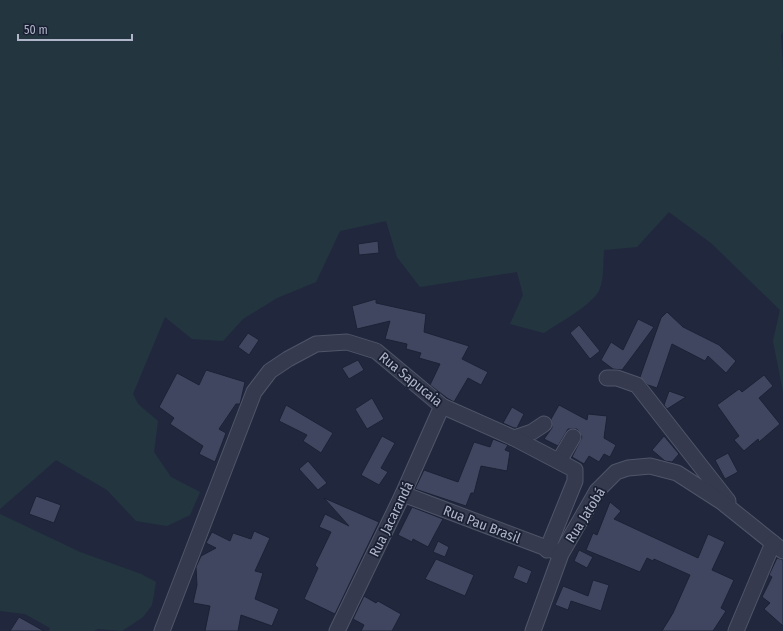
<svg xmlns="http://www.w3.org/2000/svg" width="783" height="631" viewBox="0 0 783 631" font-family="'Fira Sans Condensed',sans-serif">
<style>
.green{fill:#23363f}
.building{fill:#404660;stroke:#1c2235}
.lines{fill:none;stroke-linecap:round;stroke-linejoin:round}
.minor-casing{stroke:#505569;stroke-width:17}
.minor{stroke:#353a4e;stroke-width:15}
.labels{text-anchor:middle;stroke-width:3.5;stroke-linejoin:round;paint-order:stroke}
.street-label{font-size:14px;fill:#b1b5c9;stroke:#1a2033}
</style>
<rect width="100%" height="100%" fill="#21283e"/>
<g class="green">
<path d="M0 0H783V31L781 35 783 73V392L773 341 780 310 711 243 669 212 637 247 604 250C603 262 604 277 600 288 596 303 557 324 544 333L510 324 523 295 517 272 420 287 397 257 386 221 340 231 316 282 277 298 243 319 223 341 192 339 165 317 133 394 138 404 158 421 154 452 171 477 200 492 190 515 167 526 136 521 107 490 56 460 0 509Z"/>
<path d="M0 514 80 552 141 574 156 582 152 605 143 617 122 631 98 629 94 631H49L50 628 25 614 0 611Z"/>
</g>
<g class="building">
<path d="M378 241 379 253 359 255 358 244Z"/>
<path d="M376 299V303L426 314 424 332 469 346 462 359 488 372 481 385 468 378 454 402 447 398 430 385 440 364 419 358 421 353 406 349 407 344 385 339 390 321 357 329 352 306Z"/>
<path d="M667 312 683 327 719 345 736 361 726 373 708 356 705 361 672 344 657 388 648 385 640 377 661 318Z"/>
<path d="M638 319 654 327 622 370 613 369 601 360 611 342 623 350Z"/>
<path d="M579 325 600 351 590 359 570 333Z"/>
<path d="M248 333 259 340 249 355 238 347Z"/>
<path d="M358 360 364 370 349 379 342 368Z"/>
<path d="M206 370 245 382 240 404H236L219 429 226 433 215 462 199 454 203 446 170 424 174 418 159 407 177 373 199 385Z"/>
<path d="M764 375 773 386 759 398 780 424 759 442 758 439 744 451 734 440 739 436 717 405 739 389 742 392Z"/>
<path d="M669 391 686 397 667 409 664 405Z"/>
<path d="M372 398 384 419 367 429 355 409Z"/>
<path d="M286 405 333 433 321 453 303 441 307 435 279 421Z"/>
<path d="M559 405 587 420 588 414 607 416 604 438 616 445 610 457 604 454 599 462 589 456 584 464 572 457 582 437 577 429H568L558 446 544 439 552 428 551 419Z"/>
<path d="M512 407 524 414 517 428H514L503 423Z"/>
<path d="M382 436 395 443 381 468 388 472 379 485 361 475Z"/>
<path d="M664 436 679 454 672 462 665 461 652 450Z"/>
<path d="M493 439 508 445 505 450 510 452 507 471 481 466 474 493H471L466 506 415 489 424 470 458 482 474 442 490 447Z"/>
<path d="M728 453 738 472 725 479 715 460Z"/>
<path d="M308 461 327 483 318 490 299 469Z"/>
<path d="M36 496 61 505 54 523 29 514Z"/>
<path d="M324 498 379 522 335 614 304 599 318 568 315 565 331 532 319 527 325 514 349 526Z"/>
<path d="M610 502 621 511 614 519 698 558 708 534 725 542 712 570 734 580 721 608 726 611 713 631H662L673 613 690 575 654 559 653 561 647 558 640 572 586 550 593 533 597 535Z"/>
<path d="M412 507 443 519 428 547 413 539 412 542 398 535Z"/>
<path d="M254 531 270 538 255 571 263 573 255 599 279 609 272 626 241 615 238 631H205L210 606 193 603 197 585 196 567 201 556 216 548 206 543 212 532 230 541 233 533 251 539Z"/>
<path d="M438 541 449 547 445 557 433 552Z"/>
<path d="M579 550 593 557 587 568 574 561Z"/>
<path d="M777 558 783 560V626L764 609 770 603 762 597 772 577 769 575Z"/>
<path d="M436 559 474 575 465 596 425 579Z"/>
<path d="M518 565 532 571 527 584 513 578Z"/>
<path d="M593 580 609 585 601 611 571 601 568 610 555 605 563 586 588 596Z"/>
<path d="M364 596 376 603 378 601 401 614 392 631H361L364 625 353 619Z"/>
<path d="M19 617 44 631H10Z"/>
</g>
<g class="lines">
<g class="minor-casing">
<g id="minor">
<path d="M607 378H617L637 385 728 501"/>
<path d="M514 438 532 432 544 424"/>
<path d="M559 461 573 437"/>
<path d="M403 494 557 552"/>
<path d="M162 631 254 392 270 371 288 359 316 344 347 342 376 351 442 406 514 438 575 470V481L547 550"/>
<path d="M337 631 403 494 442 406"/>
<path d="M533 631 561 554 597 491 616 472 628 468 650 466 677 473 722 502 783 551"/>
<path d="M736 631 773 543"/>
</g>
</g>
<use href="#minor" class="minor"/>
</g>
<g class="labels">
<g class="street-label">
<text transform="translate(411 379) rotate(39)" y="5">Rua Sapucaia</text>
<text transform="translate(585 515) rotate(-58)" y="5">Rua Jatobá</text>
<text transform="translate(391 519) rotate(-64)" y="5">Rua Jacarandá</text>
<text transform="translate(482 524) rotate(21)" y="5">Rua Pau Brasil</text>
</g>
</g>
<path d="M18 34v6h114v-6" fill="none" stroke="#b1b5c9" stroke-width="2"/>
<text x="24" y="34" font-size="12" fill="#b1b5c9" stroke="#1a2033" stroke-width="3" paint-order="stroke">50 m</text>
</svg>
